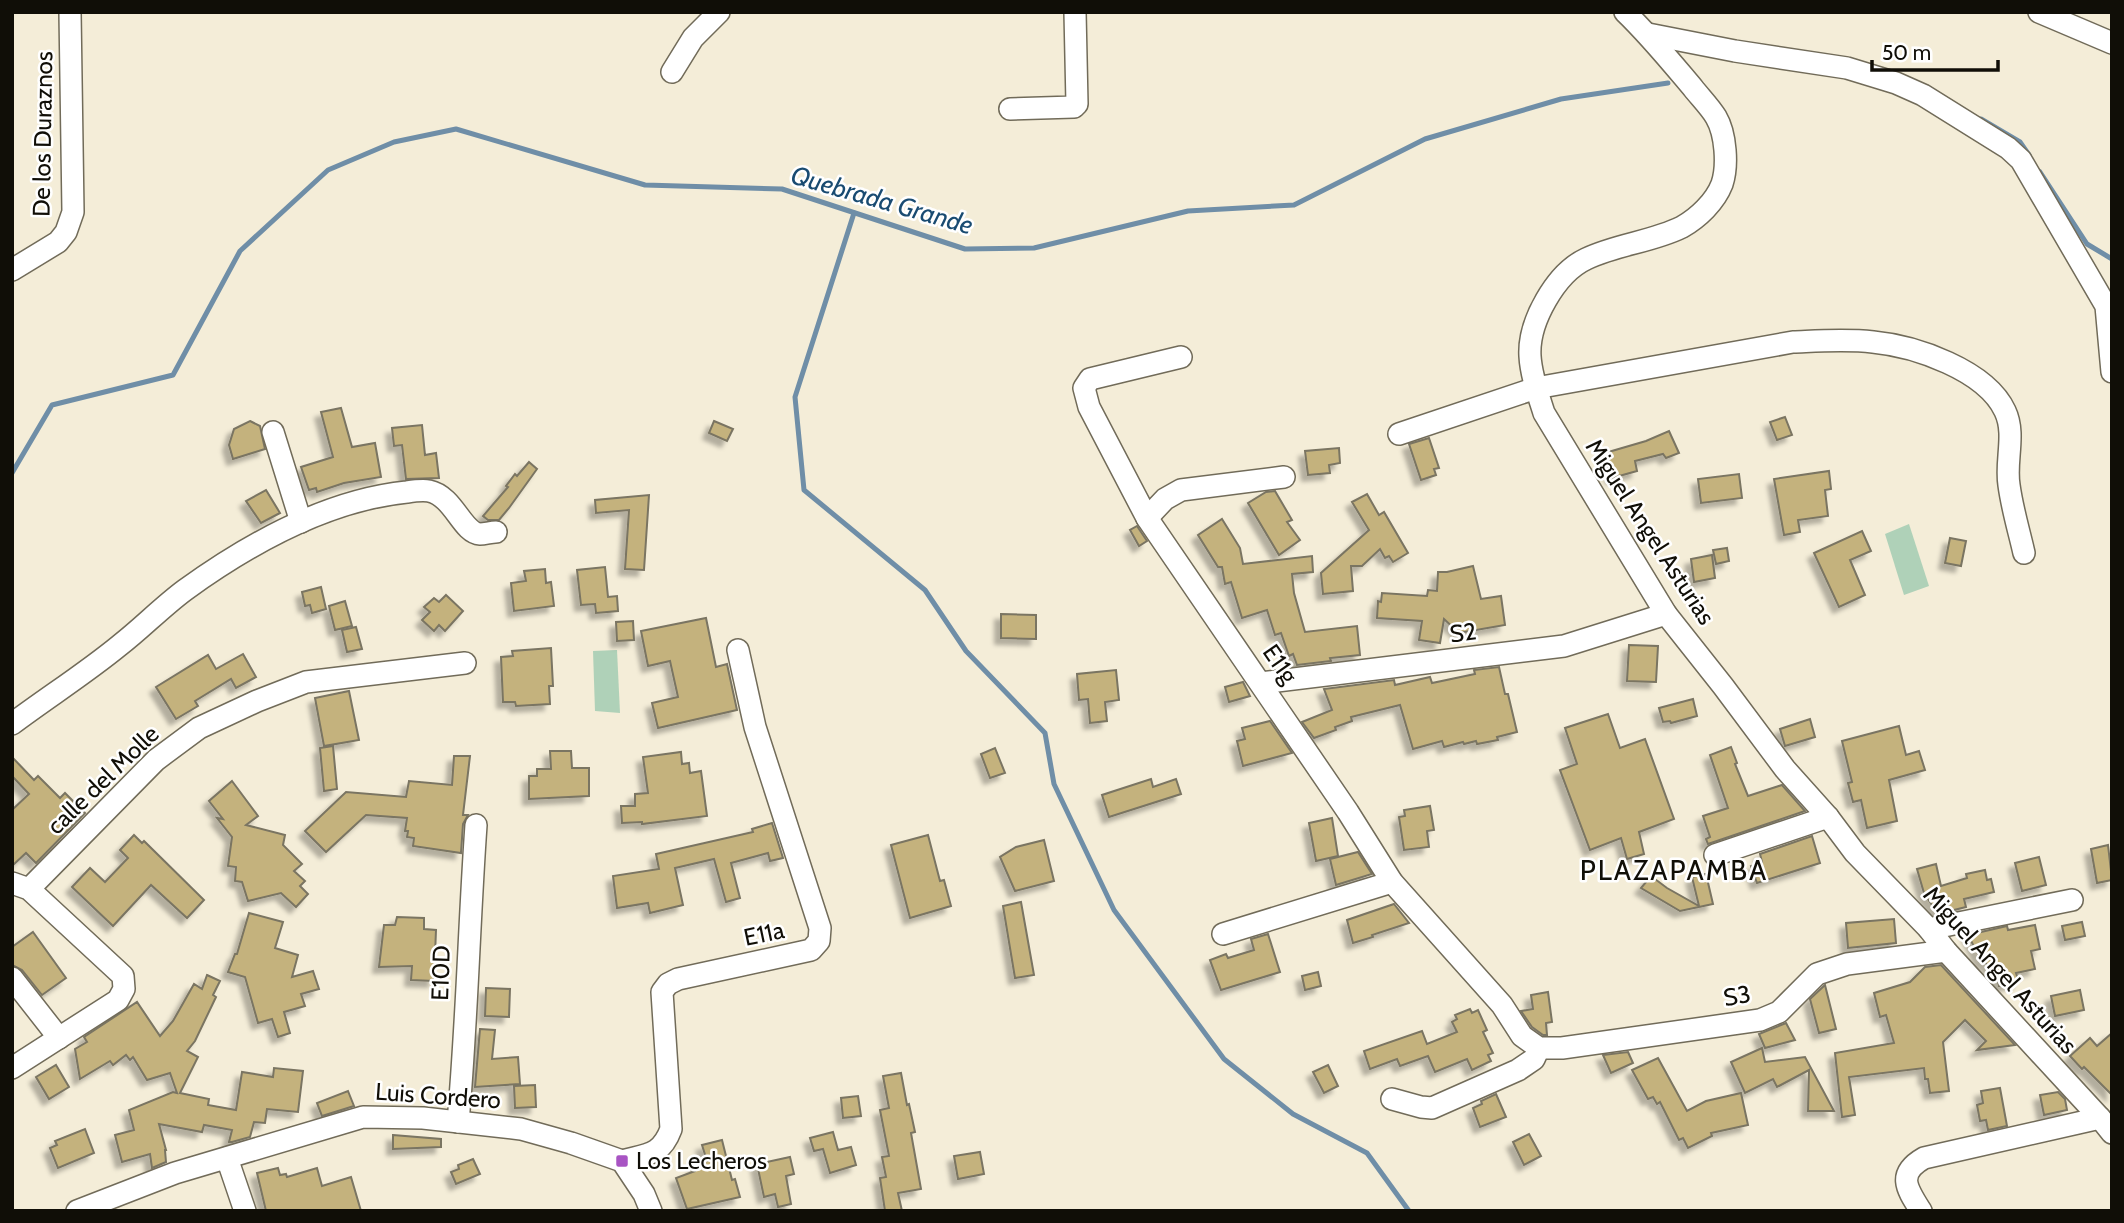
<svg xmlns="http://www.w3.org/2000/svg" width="2124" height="1223" viewBox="0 0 2124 1223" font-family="Cabin,sans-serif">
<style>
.green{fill:#afd1b8}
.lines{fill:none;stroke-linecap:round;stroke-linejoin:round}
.stream{stroke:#6f8ea7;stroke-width:5}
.building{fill:#c4b27d;stroke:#7a7462;stroke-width:2;filter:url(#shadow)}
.minor-casing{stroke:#716b59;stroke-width:24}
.minor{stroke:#fff;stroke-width:21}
.poi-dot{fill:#a854c3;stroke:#fff;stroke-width:2.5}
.labels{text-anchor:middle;stroke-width:5;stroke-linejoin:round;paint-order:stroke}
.street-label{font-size:24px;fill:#100e07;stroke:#fff}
.poi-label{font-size:24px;fill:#100e07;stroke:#fff;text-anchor:start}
.water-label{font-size:26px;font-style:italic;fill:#194b71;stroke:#fff}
.quarter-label{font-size:28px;letter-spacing:2px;fill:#100e07;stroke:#fff}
</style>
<defs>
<filter id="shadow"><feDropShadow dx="-6" dy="6" stdDeviation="2" flood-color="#0004"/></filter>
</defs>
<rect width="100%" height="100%" fill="#f4edd8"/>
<g class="green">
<path d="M1909 524 1929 586 1904 595 1885 534Z"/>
<path d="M617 650 620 713 595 711 593 651Z"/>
</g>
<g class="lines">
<g class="stream">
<path d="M1981 119 2020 142 2029 155"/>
<path d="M2040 172 2087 244 2112 259"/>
<path d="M854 213 795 397 804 490 925 590 966 651 1045 733 1054 784 1114 910 1224 1059 1293 1114 1367 1153 1409 1211"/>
<path d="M12 473 52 405 173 375 240 251 328 170 394 142 456 129 645 185 782 189 965 249 1034 248 1188 211 1294 205 1425 139 1561 99 1668 83"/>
</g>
</g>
<g class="building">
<path d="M341 408 352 447 375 443 381 477 344 483 317 492 316 488 309 490 301 467 333 457 321 412Z"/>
<path d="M1785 417 1792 435 1777 440 1770 422Z"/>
<path d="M250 421 260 426 265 449 233 459 229 445 234 429Z"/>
<path d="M714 421 733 429 727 441 709 433Z"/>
<path d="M422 425 425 455 436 453 439 478 406 479 402 445 394 446 392 428Z"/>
<path d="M1669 431 1679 453 1666 458 1663 454 1635 461 1637 471 1612 478 1605 453 1646 441Z"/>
<path d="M1429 438 1439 468 1434 469 1436 475 1421 480 1409 444Z"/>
<path d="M1339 448 1340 463 1329 465 1330 473 1308 475 1305 451Z"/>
<path d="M529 462 537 469 509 508 499 520H488L483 516 508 487 506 486 515 474 517 476Z"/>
<path d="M1829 471 1831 489 1825 490 1828 516 1798 520 1800 532 1784 535 1774 479Z"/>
<path d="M1739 474 1742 498 1701 503 1698 479Z"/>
<path d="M266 490 280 513 261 523 246 501Z"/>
<path d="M1275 491 1292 520 1287 522 1300 540 1279 555 1248 503 1266 492Z"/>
<path d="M1367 494 1379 515 1384 512 1408 553 1393 562 1389 556 1385 558 1380 549 1362 566H1351L1353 591 1323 594 1321 573 1369 530 1352 502Z"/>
<path d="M649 495 644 570 625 569 629 510 596 513 595 500Z"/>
<path d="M1222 519 1240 548 1243 564 1312 556 1313 572 1292 574 1294 593 1305 632 1357 626 1360 655 1330 658 1331 661 1297 665 1293 654 1289 656 1281 633 1275 635 1267 610 1242 618 1231 582 1225 584 1222 567H1218L1198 535Z"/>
<path d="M1137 526 1147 541 1139 546 1130 530Z"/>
<path d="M1862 531 1871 551 1850 560 1865 595 1839 607 1814 553Z"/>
<path d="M1950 538 1966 541 1961 566 1945 563Z"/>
<path d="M1727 548 1729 561 1716 564 1713 550Z"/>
<path d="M1712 555 1715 578 1694 582 1691 559Z"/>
<path d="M1473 566 1481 599 1501 596 1505 625 1459 633 1444 619 1440 643 1419 640 1422 621 1377 618 1378 601 1381 602 1382 593 1427 596 1428 590 1437 591 1438 572H1447Z"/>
<path d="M605 567 608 597 617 596 618 611 596 613 595 604 581 605 577 570Z"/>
<path d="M545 569 546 583 551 582 554 606 514 611 511 583 526 581 524 571Z"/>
<path d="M321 587 326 609 312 613 310 605 305 606 302 592Z"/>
<path d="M446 595 463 611 445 631 439 625 434 631 422 620 430 612 424 607 434 598 439 602Z"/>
<path d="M345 601 352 626 335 630 329 606Z"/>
<path d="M1001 614 1036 615V639L1001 638Z"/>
<path d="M706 618 716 667 727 664 737 710 658 728 652 703 678 697 670 661 648 666 641 631Z"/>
<path d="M633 621 634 640 617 641 616 622Z"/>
<path d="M356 627 362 649 347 652 342 630Z"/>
<path d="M1629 645 1658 646 1656 682 1627 681Z"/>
<path d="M551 648 553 686H549L550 704 516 706 515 702H503L501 657 513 656 512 651Z"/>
<path d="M243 654 256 677 236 688 231 679 195 701 198 706 176 719 156 687 208 655 216 669Z"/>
<path d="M1499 667 1505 694H1508L1517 732 1497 737 1498 740 1477 744 1476 741 1464 744 1463 742 1444 747 1442 741 1413 749 1400 705 1351 717 1352 721 1335 727 1336 730 1314 738 1302 722 1332 710 1324 689 1394 680 1395 685 1430 677 1432 683 1475 674 1474 670Z"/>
<path d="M1116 670 1119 700 1105 702 1107 721 1090 723 1088 699 1079 700 1077 674Z"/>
<path d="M1243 682 1250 696 1229 702 1225 687Z"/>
<path d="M349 691 359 740 324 746 315 698Z"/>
<path d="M1693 699 1697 716 1671 723 1670 721 1663 722 1659 708Z"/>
<path d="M1608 714 1620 748 1645 739 1674 819 1639 832 1644 854 1627 859 1621 838 1590 850 1560 770 1577 764 1565 728Z"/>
<path d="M1810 719 1815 737 1785 746 1780 729Z"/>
<path d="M1270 721 1292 753 1243 766 1237 741 1245 739 1242 728Z"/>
<path d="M1899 726 1906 755 1919 751 1925 770 1889 780 1897 821 1867 828 1861 800 1853 802 1848 783 1852 782 1842 741Z"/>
<path d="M333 746 337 789 324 791 320 748Z"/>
<path d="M1731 747 1737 763 1735 764 1748 796 1782 785 1805 811 1708 844 1706 839 1710 837 1703 816 1728 808 1710 755Z"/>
<path d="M995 748 1005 773 990 778 981 754Z"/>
<path d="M550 751H571L572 768H589V796L529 799V776H537V769H551Z"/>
<path d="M681 752 682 764 689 763 690 773 701 771 707 816 642 824V822L622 823 621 806H635V794L648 793 643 757Z"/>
<path d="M454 756H470L463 815H468L463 824 461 853 413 846 414 838 407 837 408 831H405L407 818 366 815 326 852 305 831 346 792 406 797 409 781 452 785Z"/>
<path d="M12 757 34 780 38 776 60 798 65 793 85 813 36 863 26 853 12 866V810L29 794 12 776Z"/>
<path d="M1151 779 1153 787 1176 779 1181 794 1109 817 1102 795Z"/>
<path d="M232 781 258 816 246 825 285 835 283 845 302 864 294 871 305 881 300 886 308 894 296 907 281 893 248 901 242 882 235 881 236 867 228 866 232 837 217 818 223 819 209 801Z"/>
<path d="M1430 806 1434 830 1427 831 1429 847 1404 850 1399 817 1405 816 1404 810Z"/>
<path d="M1332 818 1338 856 1316 861 1309 823Z"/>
<path d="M772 823 783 858 770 861 768 853 731 863 740 898 726 902 714 859 675 868 683 905 650 913 648 903 617 908 613 876 659 869 656 854 753 832 752 829Z"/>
<path d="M134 835 142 843 144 841 204 900 187 918 151 885 113 926 72 887 90 868 105 882 128 858 120 850Z"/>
<path d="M928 835 940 881 944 880 951 906 910 918 891 845Z"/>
<path d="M1812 836 1820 863 1757 883 1751 866 1762 862 1760 854Z"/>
<path d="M1044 840 1054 881 1015 891 1000 857 1016 847Z"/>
<path d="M2108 845 2112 880 2097 883 2091 849Z"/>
<path d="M1358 852 1372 874 1336 885 1330 859Z"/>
<path d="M2039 857 2046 885 2022 891 2015 863Z"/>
<path d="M1936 864 1941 886 1967 878 1966 874 1985 870 1987 880 1991 879 1994 892 1964 899 1966 907 1938 914 1924 893 1917 869Z"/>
<path d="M1706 874 1713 904 1680 911 1641 888 1651 876 1667 888 1699 906 1692 877Z"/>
<path d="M1021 902 1034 975 1015 978 1003 906Z"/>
<path d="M1394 904 1409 923 1372 935 1373 937 1353 943 1347 920Z"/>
<path d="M249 913 283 922 275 948 298 955 292 977 313 971 319 989 301 994 305 1006 284 1012 290 1033 278 1037 272 1019 258 1023 245 977 228 972 235 954H237Z"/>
<path d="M397 917 424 918V929L436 930 434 981 411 980 412 966 379 967 384 925H395Z"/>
<path d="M1894 919 1896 943 1848 948 1846 923Z"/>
<path d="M2082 922 2085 936 2065 940 2062 926Z"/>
<path d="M2035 925 2040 949 2031 951 2035 969 2016 973 2019 982 1999 986 1997 978 1985 962H1982L1968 935 2007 926 2008 930Z"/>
<path d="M33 932 66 978 42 995 22 970 12 965V947Z"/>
<path d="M1268 934 1280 972 1221 990 1210 960 1226 954 1228 958 1254 950 1251 939Z"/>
<path d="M1941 965 2015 1045 1977 1050 1986 1041 1965 1020 1943 1042 1949 1091 1930 1093 1928 1079H1925L1924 1068 1849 1077 1855 1115 1842 1117 1835 1053 1894 1043 1886 1015 1880 1017 1874 993 1910 982 1925 967Z"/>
<path d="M1318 972 1321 986 1305 990 1302 976Z"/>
<path d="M207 975 220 981 213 995 216 997 195 1041 187 1051 198 1057 180 1093 209 1099 208 1105 236 1110 242 1072 273 1077 274 1068 303 1071 298 1112 267 1109 265 1123 254 1122 250 1137 232 1142H229L232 1130 204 1125 202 1132 159 1124 166 1150H165L166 1162 152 1168 150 1154 122 1162 115 1135 134 1130 129 1110 173 1092 177 1093 170 1073 147 1080 133 1057 130 1060 126 1055 113 1065 110 1061 80 1079 75 1049 87 1042 84 1037 137 1002 160 1036 173 1021 194 984 202 989Z"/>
<path d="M1825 985 1836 1029 1819 1033 1810 999Z"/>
<path d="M486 988 510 989 509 1017 485 1016Z"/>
<path d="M2080 990 2084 1010 2055 1016 2051 996Z"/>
<path d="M1548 992 1552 1022 1546 1023 1547 1035H1543L1532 1027 1521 1011 1533 1009 1531 995Z"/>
<path d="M1470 1009 1472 1013 1478 1010 1487 1030 1483 1032 1493 1053 1488 1055 1491 1061 1472 1070 1467 1059 1435 1072 1428 1056 1400 1066 1397 1059 1370 1069 1364 1051 1422 1031 1427 1044 1457 1032 1452 1022 1457 1019 1455 1015Z"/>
<path d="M1786 1023 1795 1040 1765 1048 1759 1034Z"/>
<path d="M480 1029 495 1030 492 1059 518 1057 520 1084 475 1087Z"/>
<path d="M2112 1033V1095L2084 1067 2082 1069 2070 1056 2090 1038 2097 1046Z"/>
<path d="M1762 1048 1765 1062 1805 1057 1834 1111H1808L1809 1070 1777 1087 1773 1079 1745 1093 1731 1062Z"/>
<path d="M1628 1052 1633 1063 1611 1073 1603 1055Z"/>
<path d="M1658 1058 1687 1111 1706 1101 1741 1093 1748 1125 1711 1133 1712 1136 1688 1148 1683 1138 1679 1140 1660 1102 1657 1104 1653 1097 1648 1099 1632 1070Z"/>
<path d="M56 1065 69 1087 49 1099 36 1077Z"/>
<path d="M1328 1065 1338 1086 1324 1093 1313 1072Z"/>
<path d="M901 1073 907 1105 909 1104 915 1132 911 1133 921 1189 898 1193 902 1211H885L880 1178 886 1177 882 1157 889 1156 880 1110 889 1108 883 1076Z"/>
<path d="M535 1085 536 1107 515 1108 514 1086Z"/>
<path d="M2000 1088 2007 1126 1988 1130 1986 1120 1980 1121 1977 1105 1983 1103 1981 1091Z"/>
<path d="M348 1091 354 1106 322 1116 317 1103Z"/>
<path d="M2058 1092 2065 1099 2067 1110 2044 1115 2040 1095Z"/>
<path d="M1496 1094 1506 1117 1480 1127 1473 1108 1482 1104 1481 1101Z"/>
<path d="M858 1096 861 1116 843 1118 841 1098Z"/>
<path d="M85 1129 94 1153 58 1168 50 1148 57 1145 55 1141Z"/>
<path d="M833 1132 838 1150 851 1147 856 1165 830 1173 823 1149 814 1151 810 1138Z"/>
<path d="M1529 1134 1541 1156 1524 1165 1513 1142Z"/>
<path d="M393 1135 441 1139V1147L393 1149Z"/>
<path d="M722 1140 732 1180 735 1179 740 1197 687 1209 676 1178 695 1171 694 1164 707 1161 702 1145Z"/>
<path d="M980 1152 984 1174 958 1179 954 1156Z"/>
<path d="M790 1157 794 1174 786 1176 791 1204 778 1207 775 1194 764 1197 757 1164Z"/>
<path d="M473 1159 480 1174 456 1184 451 1172 459 1169 458 1165Z"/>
<path d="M278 1168 280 1175 286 1174 287 1177 317 1168 322 1186 351 1177 361 1211H266L257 1173Z"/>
</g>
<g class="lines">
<g class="minor-casing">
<g id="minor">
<path d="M1625 12C1650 36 1671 62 1693 88 1700 97 1710 107 1716 117 1726 134 1728 166 1722 184 1715 202 1698 218 1682 227 1652 242 1617 244 1586 259 1556 273 1528 322 1530 356 1531 375 1538 394 1544 413L1666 614 1723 686 1785 769 1828 817 1855 853 1929 929 1946 951 2100 1118"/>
<path d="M2039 12 2112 43"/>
<path d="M1648 34 1735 51 1847 68 1896 83 1923 95 2008 148 2021 160 2106 306 2112 372"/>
<path d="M672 72 693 38 719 12"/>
<path d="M1010 109 1074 107 1077 104 1075 12"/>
<path d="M12 270 58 242 66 232 73 212 70 12"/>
<path d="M1181 357 1090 379 1084 388 1089 407 1147 518 1348 812 1392 882 1502 1005 1522 1036 1539 1048H1562L1760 1020 1779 1012 1817 974 1847 964 1946 951"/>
<path d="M273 432 301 522"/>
<path d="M1399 434 1536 388 1793 342C1819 341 1846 339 1873 342 1915 346 1986 370 2005 411 2016 434 2005 461 2009 485 2012 508 2019 531 2024 553"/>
<path d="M1147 518 1165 499 1181 490 1284 477"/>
<path d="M1261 683 1564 646 1666 614"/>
<path d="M12 724C48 697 86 673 120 645 142 628 162 607 185 590 250 543 327 500 407 492 414 491 423 490 429 491 454 496 462 533 480 534 485 534 491 532 496 532"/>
<path d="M1715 855 1828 817"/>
<path d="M12 883 29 889 123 976 124 989 118 1000 12 1068"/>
<path d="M29 889 156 760 199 728 257 701 306 682 465 663"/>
<path d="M1929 929 2072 900"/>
<path d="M1223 934 1392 882"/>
<path d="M12 978 59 1038"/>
<path d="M1392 1099 1421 1107 1432 1108 1518 1070 1534 1059 1539 1048"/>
<path d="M458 1122C467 1023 469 924 476 825"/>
<path d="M227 1158 245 1211"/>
<path d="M622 1161C647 1154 661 1156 671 1129L662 992 668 984 678 979 811 950 819 941 820 928 755 727 738 650"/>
<path d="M77 1211 175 1173 363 1117 423 1118 521 1129 571 1143 622 1161 644 1194 651 1211"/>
<path d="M1921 1211C1907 1189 1896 1174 1924 1158L2100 1118 2112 1133"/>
</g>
</g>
<use href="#minor" class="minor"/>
</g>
<rect class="poi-dot" x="615" y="1154" width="14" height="14" rx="3.5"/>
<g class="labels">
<g class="street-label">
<text transform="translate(43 134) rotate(-89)" y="8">De los Duraznos</text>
<text transform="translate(1650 532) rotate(57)" y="8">Miguel Angel Asturias</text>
<text transform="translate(1463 633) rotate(-7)" y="8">S2</text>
<text transform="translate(1280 664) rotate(55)" y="8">E11g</text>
<text transform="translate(103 780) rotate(-44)" y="8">calle del Molle</text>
<text transform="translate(764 934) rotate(-12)" y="8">E11a</text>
<text transform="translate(2000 970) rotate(48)" y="8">Miguel Angel Asturias</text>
<text transform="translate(441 973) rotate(-88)" y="8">E10D</text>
<text transform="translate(1737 996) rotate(-10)" y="8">S3</text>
<text transform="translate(438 1096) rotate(4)" y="8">Luis Cordero</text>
</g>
<g class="poi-label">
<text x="636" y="1169">Los Lecheros</text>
</g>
<g class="water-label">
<text transform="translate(882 200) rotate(16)" y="9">Quebrada Grande</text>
</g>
<g class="quarter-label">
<text x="1674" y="880">PLAZAPAMBA</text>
</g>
</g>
<rect width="2124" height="1223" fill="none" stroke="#100e07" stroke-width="28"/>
<path d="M1872 60v10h126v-10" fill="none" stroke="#100e07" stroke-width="3.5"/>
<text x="1882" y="60" font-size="21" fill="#100e07" stroke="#ffffff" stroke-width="5" paint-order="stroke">50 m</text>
</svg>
